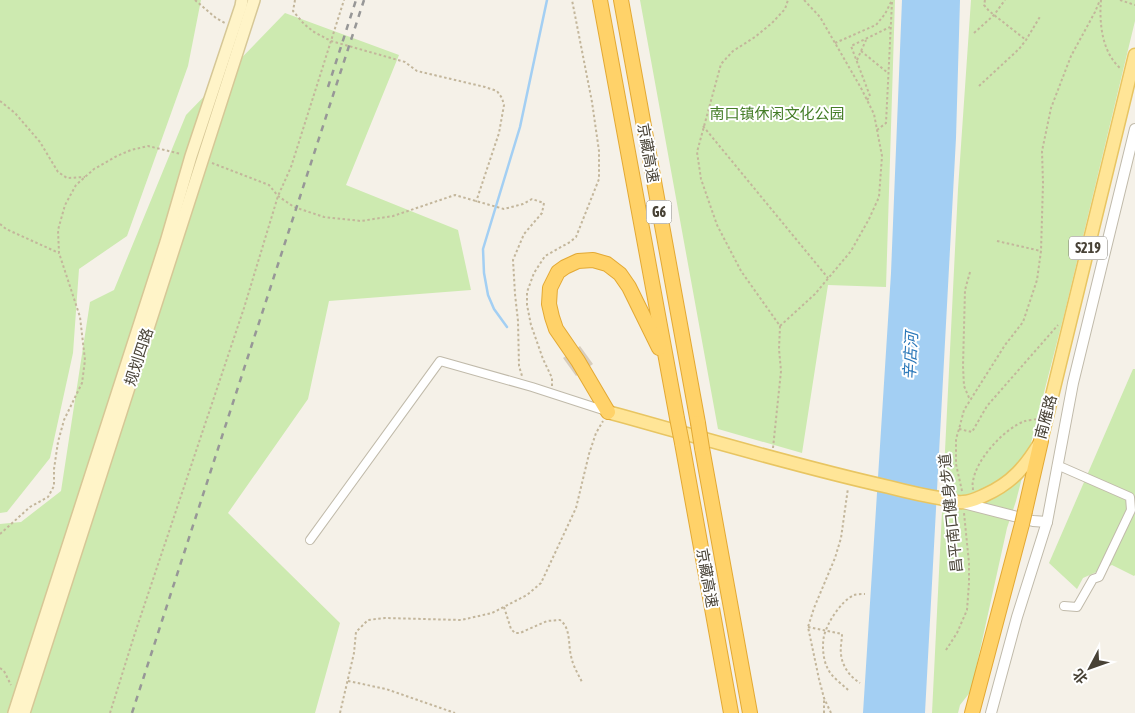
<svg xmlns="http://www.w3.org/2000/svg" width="1135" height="713" viewBox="0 0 1135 713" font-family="'Asap Condensed','Noto Sans SC',sans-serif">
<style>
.green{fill:#cdeab0}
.water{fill:#a3cff3}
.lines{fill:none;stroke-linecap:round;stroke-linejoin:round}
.stream{stroke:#a3cff3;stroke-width:2.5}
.building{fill:#d7cdbd}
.minor-casing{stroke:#c0baaa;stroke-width:10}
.tertiary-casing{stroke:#c0baaa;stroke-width:12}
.secondary-casing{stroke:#d6c796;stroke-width:14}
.primary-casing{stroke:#e8c562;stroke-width:15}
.motorway-casing{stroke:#e3a934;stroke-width:16}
.path{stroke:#c3b69b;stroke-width:2;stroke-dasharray:2.5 2.5;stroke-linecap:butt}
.minor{stroke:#fff;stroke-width:8}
.tertiary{stroke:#fff;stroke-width:10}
.secondary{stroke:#fff4c8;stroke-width:11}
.primary{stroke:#ffe597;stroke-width:12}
.motorway{stroke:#ffd269;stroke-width:14}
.rail{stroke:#979797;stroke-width:2.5;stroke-dasharray:6 6;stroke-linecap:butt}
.motorway-bridge-casing{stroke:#e3a934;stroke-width:16;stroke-linecap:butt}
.motorway-bridge{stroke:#ffd269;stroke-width:14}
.labels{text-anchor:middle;stroke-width:4;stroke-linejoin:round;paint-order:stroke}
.shield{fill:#fff;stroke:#7f7b72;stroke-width:1}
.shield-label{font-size:14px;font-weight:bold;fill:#484236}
.park-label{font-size:15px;fill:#447d27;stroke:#fff}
.street-label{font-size:15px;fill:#484236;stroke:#fff}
.water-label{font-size:16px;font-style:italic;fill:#2b78b9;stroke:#fff}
</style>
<rect width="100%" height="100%" fill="#f5f1e8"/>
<g class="green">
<path d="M0 0H201L188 66 127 236 79 269 73 353 50 458 7 512 0 513Z"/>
<path d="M640 0H895L886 287 828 285 802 453 718 429Z"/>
<path d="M971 0H1135V21L1064 315 1016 501 1007 528 971 691 960 705 958 713H932L958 189Z"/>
<path d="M285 13 399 55 346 185 458 230 471 290 329 301 308 399 228 513 340 623 315 713H0V524L21 522 61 491 90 302 114 290 186 115Z"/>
<path d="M1133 369H1135V575L1134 576 1112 565 1083 578 1077 589 1049 563Z"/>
</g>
<path class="water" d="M902 0H960L956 138 925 713H863L891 273Z"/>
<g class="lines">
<path class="stream" d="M507 327 494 309 488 295 484 273 483 249 520 127 547 0"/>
</g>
<path class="building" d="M580 346 593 364 576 376 563 358Z"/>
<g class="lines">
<g class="minor-casing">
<g id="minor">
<path d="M1057 465 1130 497 1131 510 1099 577 1093 579 1077 607 1064 606"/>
<path d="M310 540 440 361 532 387 606 411"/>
</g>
</g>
<g class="tertiary-casing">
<g id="tertiary">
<path d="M963 503 1033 521 1047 522"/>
<path d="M991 713 1017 617 1047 522 1073 383 1135 129"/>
</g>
</g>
<g class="secondary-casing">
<g id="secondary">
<path d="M14 713 166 242 191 156 241 6 242 0"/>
<path d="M24 713 254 0"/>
</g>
</g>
<g class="primary-casing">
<path id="primary" d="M608 412C702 438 795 466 889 487 908 492 926 496 945 499 951 500 958 503 963 502 971 502 978 498 985 495 1012 483 1026 466 1041 441L1135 55"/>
</g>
<g class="motorway-casing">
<g id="motorway">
<path d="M600 0 677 418"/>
<path d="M621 0 698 423"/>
<path d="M608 412 578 361 556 329 552 317 549 304 550 288 558 272 565 267 578 261 593 260 607 264 620 274 629 287 659 348"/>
<path d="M682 443 731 713"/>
<path d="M702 448 750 713"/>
<path d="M1025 511 1041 441"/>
<path d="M972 713 1022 524"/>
</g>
</g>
<g class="path">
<path d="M195 0 216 18 225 23"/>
<path d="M295 0 293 11 304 24 314 32 331 41 405 62 417 71 485 87 497 91 502 98 504 105 499 133 476 202"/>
<path d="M985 0 984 5 989 11 1026 40"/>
<path d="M1101 0C1099 23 1102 52 1120 68"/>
<path d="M1120 0 1135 5"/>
<path d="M974 33 994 15 1005 0"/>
<path d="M835 43 876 25 885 14 892 0"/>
<path d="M861 51 888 73"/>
<path d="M857 60 866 40"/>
<path d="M979 86 1019 49 1026 40 1041 15"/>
<path d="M867 100 870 96 851 46 890 27"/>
<path d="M0 101 15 113 40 142 58 172 67 178 85 177"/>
<path d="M703 126 828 278"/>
<path d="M877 130 886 123 892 2"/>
<path d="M212 163 269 185 278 196 294 207 324 217 361 221 393 216 455 195 504 209 523 204 532 199 544 203 542 213 524 234 513 260 515 294 518 321 519 366 522 376"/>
<path d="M0 224 6 229 59 253"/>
<path d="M997 241 1041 251"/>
<path d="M970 272 965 290 963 366 964 386 970 400"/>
<path d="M780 326 815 294 851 251 869 219 879 197 882 156 874 114 861 88 820 17 804 0"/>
<path d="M552 386V378L543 359 531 325 527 305V292L534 273 545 256 570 242 576 237 599 179V151L592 102 572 0"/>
<path d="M959 429 972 432 987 406 1058 325"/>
<path d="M773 448 781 371 779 349 780 326 741 271 717 225 701 179 697 152 721 64 733 51 755 37 772 23 785 9 788 0"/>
<path d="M973 490C973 487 972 484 973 482 975 460 1005 428 1025 421 1028 420 1033 420 1037 419"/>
<path d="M962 491 956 464V439L959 429 964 410 1005 345 1023 322 1037 280 1041 251 1043 183 1042 151 1046 132 1051 108 1071 56 1095 12 1100 0"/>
<path d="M0 534 30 507 48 497 54 486V469L58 442 64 420 82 383 85 360 80 317 59 253 58 230 65 205 76 185 94 169 117 156 131 150 148 146 181 154"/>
<path d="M504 607 511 629 515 633H520L547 621 560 620C571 628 568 644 571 656 573 666 578 674 582 682"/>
<path d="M808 627 842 634C842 640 840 648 841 654 842 666 850 677 860 683"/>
<path d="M946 650 957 633 967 610 969 583V563L964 513"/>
<path d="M0 668 4 671 11 685"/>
<path d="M348 681 386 689 455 713"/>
<path d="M848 690C841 683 831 677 827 667 823 659 822 645 824 636 827 623 841 601 854 595 857 594 861 594 865 594"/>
<path d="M110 713 135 633 244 308 278 196 291 167 344 0"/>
<path d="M340 713 354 653 356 632 368 620 385 618 461 620 492 613 527 595 541 583 576 508 589 454 596 433 603 421"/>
<path d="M824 713V700"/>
<path d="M831 713 824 698 819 679 808 627 814 608 835 558 841 538 848 488"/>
</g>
<use href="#minor" class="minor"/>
<use href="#tertiary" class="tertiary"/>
<use href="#secondary" class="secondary"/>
<use href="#primary" class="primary"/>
<use href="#motorway" class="motorway"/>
<g class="rail">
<path d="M328 87 356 0"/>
<path d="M132 713 364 0"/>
</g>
<g class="motorway-bridge-casing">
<g id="motorway-bridge">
<path d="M677 418 682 443"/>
<path d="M698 423 702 448"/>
<path d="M1022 524 1025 511"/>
</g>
</g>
<use href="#motorway-bridge" class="motorway-bridge"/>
</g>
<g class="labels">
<g class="shield">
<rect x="646.5" y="200.5" width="25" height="23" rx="4"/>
<rect x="1069" y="236.5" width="38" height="23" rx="4"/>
</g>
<g class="shield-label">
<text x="659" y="217">G6</text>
<text x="1088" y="253">S219</text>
</g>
<g class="park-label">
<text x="777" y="119">南口镇休闲文化公园</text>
</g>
<g class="street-label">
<text transform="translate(648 153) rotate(80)" y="5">京藏高速</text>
<text transform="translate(139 357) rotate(-72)" y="5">规划四路</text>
<text transform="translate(1046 417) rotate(-75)" y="5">南雁路</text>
<text transform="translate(951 513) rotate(-96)" y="5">昌平南口健身步道</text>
<text transform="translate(707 578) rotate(80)" y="5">京藏高速</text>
</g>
<g class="water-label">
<text transform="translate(910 356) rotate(-87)" y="6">辛店河</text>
</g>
</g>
<g transform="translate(1090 668) rotate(229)" stroke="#ffffff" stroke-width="4" paint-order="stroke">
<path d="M0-4L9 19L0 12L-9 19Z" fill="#484236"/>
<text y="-8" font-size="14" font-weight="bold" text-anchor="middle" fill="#484236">北</text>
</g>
</svg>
